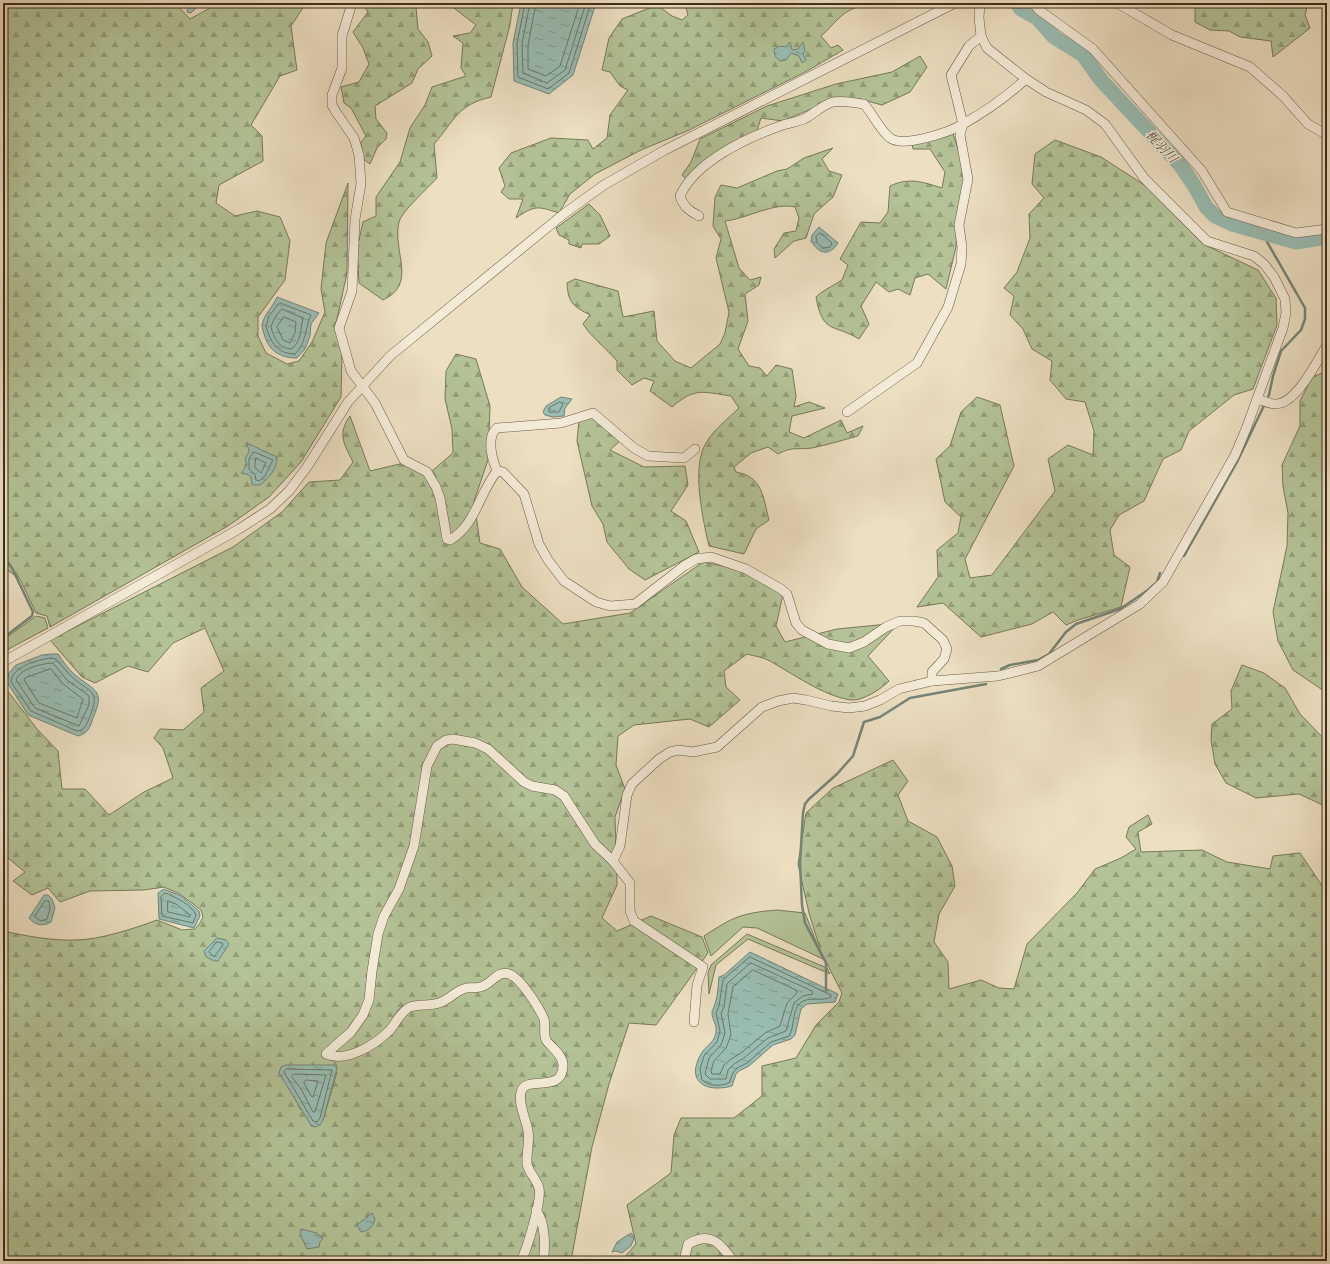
<svg xmlns="http://www.w3.org/2000/svg" width="1330" height="1264" viewBox="0 0 1330 1264" font-family="'Sorts Mill Goudy','Noto Serif JP',serif">
<style>
.grass{fill:#b3c397;stroke:#797858}
.forest{fill:url(#forest-firs);stroke:#797858;fill-rule:evenodd}
.water{fill:url(#water-ripples);stroke:#758476}
.lines{fill:none;stroke-linecap:round;stroke-linejoin:round}
.shore{stroke:#6c7666;stroke-width:1}
.stream{stroke:#758476;stroke-width:2.5}
.river{stroke:#99bdb3;stroke-width:15}
.street-casing{stroke:#6a5a44;stroke-width:10}
.street{stroke:#f3ead7;stroke-width:9}
.labels{text-anchor:middle;stroke-width:3;stroke-linejoin:round;paint-order:stroke}
.water-label{font-size:13px;font-style:italic;fill:#565240;stroke:#f3ead7}
</style>
<defs>
<pattern id="forest-firs" width="22" height="20" patternUnits="userSpaceOnUse"><rect width="22" height="20" fill="#b3c397"/><path d="M5 1l3.5 6h-7zM16 11l3.5 6h-7z" fill="#939f7a"/></pattern>
<pattern id="water-ripples" width="26" height="14" patternUnits="userSpaceOnUse"><rect width="26" height="14" fill="#99bdb3"/><path d="M2 4q2-2 4 0t4 0M15 11q2-2 4 0t4 0" fill="none" stroke="#7e9a91"/></pattern>
</defs>
<rect width="100%" height="100%" fill="#ecdfc2"/>
<filter id="stains"><feTurbulence type="fractalNoise" baseFrequency=".005" numOctaves="4"/><feColorMatrix values="0 0 0 0 .2 0 0 0 0 .09 0 0 0 0 .02 0 0 0 .5 -.17"/></filter>
<radialGradient id="worn" r=".72"><stop offset=".6" stop-color="#630" stop-opacity="0"/><stop offset="1" stop-color="#630" stop-opacity=".3"/></radialGradient>
<g class="grass">
<path d="M36 616 45 618 48 628 3 652V640Z"/>
<path d="M777 910 805 913 823 959 757 928 743 927 711 956 704 936C733 917 741 913 777 910Z"/>
<path d="M747 934 827 968 830 974 748 939 716 965 709 994 708 973 711 965Z"/>
</g>
<g class="forest">
<path d="M3 3H175L190 19 210 8 209 3H306L291 26 297 70 280 76 251 125 262 136 263 161 219 185 216 203 235 216 257 211 280 217 290 241 285 280 258 317V336L266 353 287 364 299 361 312 342 325 312 321 289 326 243 348 183 347 273 335 328 342 353 341 397 301 462 269 497 228 526 50 627 47 616 36 613 20 579 3 567Z"/>
<path d="M362 3H420L416 7 418 29 428 42 432 56 418 69 412 83 375 106 376 119 387 133 386 139 377 148 370 164 362 158 361 142 366 136 351 108 344 103 341 87 359 82 369 64 363 48 353 32 368 12Z"/>
<path d="M451 3H513L510 25 491 97C457 105 455 120 434 144L437 178C429 187 401 212 399 222 392 251 418 284 383 300L359 283 357 249 363 222 376 216V197L400 162 410 128 425 105 432 87 466 76 461 68 463 43 453 36 470 33 476 25 450 5Z"/>
<path d="M685 3H912C898 4 865 4 855 8 841 12 831 28 821 36L831 48 838 45 843 50 807 71 687 131 641 150 595 174 570 194 559 213C537 206 535 205 516 218L523 199H509L501 192 505 186 499 168 511 153 551 138 588 140 593 149 607 138 610 115 628 90 620 86 610 72 602 70 609 38 622 19 657 5 672 16 682 20 688 15Z"/>
<path d="M1195 3H1308L1305 15 1310 28 1273 57 1271 41 1240 37 1229 31 1210 30 1195 22Z"/>
<path d="M920 56 927 67 910 92 882 105 860 99 837 98 783 121 761 118 756 134 686 179 682 175 691 162 700 139 767 106 836 84 892 72Z"/>
<path d="M953 134 962 161 964 179 957 224 956 247 946 289 928 274 915 278 910 295 898 289 889 292 876 282 861 306 869 324 859 339C833 323 823 335 816 297L822 292 842 280 848 265 840 259 861 222 880 223 888 212 890 186C909 177 923 182 942 188L945 172 930 149H913L912 144Z"/>
<path d="M1055 140 1101 157 1146 186 1203 244 1258 270 1276 298 1277 325 1253 389 1234 395 1189 431 1181 450 1163 459 1144 501 1119 515 1110 530 1114 555 1130 567 1121 607 1078 620 1066 625 1053 612 1032 624 981 637 943 603 917 607 938 577 937 550 958 533 961 517 945 502 936 459 950 446 961 412 977 397 1000 405 1014 466 965 559 970 578 992 575 1055 491 1048 459 1068 445 1093 455 1094 431 1085 402 1066 399 1050 380 1052 361 1032 349 1023 329 1010 315 1014 296 1004 288 1017 272 1030 238 1029 214 1044 198 1032 184 1035 154Z"/>
<path d="M833 148 822 159 829 171 842 175 833 197 814 214 806 238 794 241 775 258 774 249 784 233 796 231 799 218 795 207C774 202 746 219 725 221L739 268 750 280 761 277 759 285 745 294 748 321 738 349 749 366 760 368 767 376 776 365 792 369 796 396 794 407 809 402 825 408 792 416 789 432 804 438 841 420 847 433 863 426 858 436C843 440 827 445 812 448 797 450 793 446 778 454L768 447 751 453 734 467 736 472C763 477 763 497 769 520L756 529 744 554 709 546C703 520 691 467 706 443 714 429 728 419 739 408L731 396C703 392 695 387 672 407L650 391 654 381 644 378 632 385 617 370V361C606 348 592 338 583 324L590 315C573 306 568 303 567 283L575 279 618 291 623 317 654 311 657 341 675 361 691 368 720 344 725 333 729 312 716 258 721 239 713 226 715 197 721 185 737 188 777 171 787 169 804 158Z"/>
<path d="M589 204 600 215 610 236 599 244H582L581 248 569 244V240L559 235 556 228Z"/>
<path d="M456 354 476 359 490 406 488 460 474 501 480 543 500 549 522 587 563 624 630 613 703 562 737 569 783 594 776 626 785 642 837 629 899 623 868 656 889 681C881 689 863 701 851 700 823 696 792 673 768 660 762 657 754 656 747 654L724 671 726 687 740 700 709 727 690 719 634 725 618 736 616 765 625 789 615 817 617 885 602 918 617 931 651 916 702 937 708 953 656 1025 629 1023 609 1084 592 1147 571 1261H3V931C27 936 52 941 76 940 99 940 136 928 157 920L182 930 195 929 200 923 203 917 201 910 180 894 164 887 144 890 90 891 60 902 48 888 32 895 13 881 25 872 3 854V685L37 729 58 751 62 789H85L109 815 144 792 173 778 163 748 154 738 160 729 183 730 204 712 201 688 224 671 205 628 173 643 148 672 128 666 95 683 82 677 50 640 233 547 282 512 309 482 340 480 353 462C344 444 337 434 350 416L370 471 404 463 432 471 453 453 452 429 445 399 446 371ZM337 1072 323 1120 300 1109 293 1093 282 1078Z"/>
<path d="M1325 372 1327 373V693L1293 670 1278 641 1273 612 1287 546 1288 513 1283 486 1282 465 1300 426V401L1312 377Z"/>
<path d="M596 416 621 440 610 450 644 467 685 466 688 485 671 511 686 521 699 552 645 580 629 569 607 542 603 524 592 506 577 441 579 421Z"/>
<path d="M1242 665 1264 673 1285 688 1300 714 1327 742V807L1299 794 1256 798 1226 783 1215 764 1211 740 1212 724 1232 709 1231 691Z"/>
<path d="M893 760 908 781 898 795 908 821 937 837 952 866 955 886 939 914 934 942 948 962 949 989 981 980 999 988 1014 989 1027 944 1077 893 1095 869 1121 858 1136 849 1126 837 1129 827 1148 815 1152 824 1138 832 1141 852 1202 850 1227 862 1270 869 1273 856 1300 853 1327 893V1261H621L636 1244 627 1205 671 1173 674 1135 681 1118H734L762 1096V1066L796 1058 816 1025 839 1002 842 993 821 952 809 913 798 864 806 813 833 788Z"/>
</g>
<g class="water">
<path d="M181 3H204L201 7H197L191 13 187 12 188 7 184 8Z"/>
<path d="M521 3H596L573 75 549 94 514 81 513 43Z"/>
<path d="M790 42 792 50 798 49 803 42 805 51 803 55 806 60 802 63 799 56 791 53 786 60 780 61 775 56 774 49 780 46 785 47Z"/>
<path d="M819 227 838 243C829 257 819 254 811 241L812 235Z"/>
<path d="M277 297 319 313 311 324 310 336 305 349 297 358C280 358 269 351 264 334 263 331 262 328 262 325 264 314 273 307 277 297Z"/>
<path d="M561 397 572 399 565 408 564 416 553 417 545 415 543 412 546 406Z"/>
<path d="M247 443 277 457C277 469 269 478 260 485H252L251 477 247 474 241 473 247 465 245 459 249 451Z"/>
<path d="M51 654H58C63 661 68 669 74 674 94 691 106 689 93 718 90 728 88 733 78 736L28 715 7 682 8 674 16 665 42 655Z"/>
<path d="M164 889 181 896 199 911 200 916 194 928 159 919 158 893Z"/>
<path d="M44 895H48L52 899 55 908 51 922C42 927 35 925 29 918Z"/>
<path d="M217 938 226 940 229 944 218 961H214L206 957 204 951Z"/>
<path d="M750 952 838 994 835 1002 807 1004 801 1009 795 1035 791 1039 773 1045 749 1066 739 1071 736 1074 732 1086C706 1093 685 1082 701 1054 706 1045 716 1042 716 1031 717 1025 712 1019 712 1013 712 1010 714 1008 715 1004 718 996 718 986 719 977L724 975Z"/>
<path d="M285 1065H334L337 1068 323 1120 320 1125 315 1127 311 1125 279 1073 281 1067Z"/>
<path d="M372 1213 375 1219C372 1228 370 1230 361 1232L357 1225Z"/>
<path d="M301 1229 317 1233 323 1238 320 1242 319 1247 307 1249 300 1234Z"/>
<path d="M631 1233 634 1238 631 1246 622 1253 616 1251 612 1252 617 1242Z"/>
</g>
<g class="lines">
<g class="shore">
<path d="M525 3 517 44 518 77 548 89 569 73 591 3"/>
<path d="M530 3 522 44 523 73 547 83 565 70 586 3"/>
<path d="M536 3 528 45V69L546 76 560 66 580 3"/>
<path d="M820 233 832 243 830 247 823 248 817 243 816 237Z"/>
<path d="M280 303 311 315C305 328 306 344 295 354 277 354 271 342 266 327L269 316Z"/>
<path d="M282 309 303 318C300 329 302 340 292 349 279 349 274 338 271 327L274 319Z"/>
<path d="M284 317 296 322 295 333 290 343 283 340 277 327Z"/>
<path d="M560 402 563 404 559 412H549V408Z"/>
<path d="M254 452 273 460 265 476 259 481 256 480 255 475 249 469V459Z"/>
<path d="M256 458 266 463 261 473 255 468Z"/>
<path d="M51 658 56 659C61 664 65 670 70 675 89 694 102 687 89 719 86 725 85 730 77 731L31 711 11 682C12 666 38 660 51 658Z"/>
<path d="M53 663 67 680 89 696V705L79 726 35 708 16 680C19 669 43 663 53 663Z"/>
<path d="M51 669 63 684 83 699 77 718 39 703 24 680 25 678Z"/>
<path d="M165 893C174 896 192 905 196 915L193 923 162 916 161 897Z"/>
<path d="M45 901H49L50 909 47 919 41 921 35 917Z"/>
<path d="M168 901 176 904 189 914 190 917 168 912Z"/>
<path d="M217 942 222 943 223 945 214 957 209 952Z"/>
<path d="M750 957 831 995V997C824 1001 814 998 806 1000 790 1005 796 1025 789 1036L771 1042 747 1063 737 1068 733 1073 729 1083C720 1086 711 1087 702 1080L700 1069 704 1056 717 1042 720 1031 716 1013 719 1006 723 980Z"/>
<path d="M751 963 812 991 813 994 803 996 794 1003 786 1031 768 1038 744 1058 734 1064 728 1070 726 1079H710L705 1074 709 1058 721 1045 725 1033 721 1013 724 1007 727 984Z"/>
<path d="M753 970 796 990 797 993 787 1003 780 1026 765 1033 741 1053 731 1059 724 1065 720 1074H712L711 1071 714 1061 726 1048 731 1035 728 1014 733 987Z"/>
<path d="M287 1069 332 1070 320 1118 317 1122 313 1121 284 1072Z"/>
<path d="M294 1074 326 1075 315 1112H313L301 1089 292 1077Z"/>
<path d="M306 1080 318 1081 313 1097 311 1096 304 1083Z"/>
</g>
<g class="stream">
<path d="M3 556 12 568 33 612 32 616 3 638"/>
<path d="M1184 556 1237 462 1269 395 1273 376 1281 351 1301 330 1305 319V308L1266 240 1267 235"/>
<path d="M1001 669 1010 665 1038 660 1049 654 1066 632 1076 624 1120 609 1148 590 1157 582 1160 573"/>
<path d="M826 990V963L805 923 802 905 800 863 803 813 805 804 809 799 837 774 853 756 864 722 880 717 910 698 986 684"/>
</g>
<path class="river" d="M1017 3 1021 9 1037 18 1054 37 1083 55 1101 80 1181 166 1194 185 1206 207 1215 216 1232 224 1296 242 1327 237"/>
<g class="street-casing">
<g id="street">
<path d="M352 3 342 36V68L332 95V105L336 112 354 138 359 155 361 184 355 219 352 291 339 328 351 371 375 403 404 460 427 472 436 487 440 498 447 539 450 540C476 525 479 493 497 471L503 472 524 494 539 544 548 560 564 581 596 602 610 606 635 604 684 566 696 559 711 557 746 569 781 589 787 594 796 623 802 630 828 644 849 648 864 642 886 627 900 621H914L924 623 943 640 947 649 944 659 932 672V681"/>
<path d="M1033 3 1039 10 1093 49 1202 171 1227 212 1296 233 1327 229"/>
<path d="M1117 3 1172 35 1250 67 1283 96 1308 124 1327 135"/>
<path d="M699 216C690 211 683 207 680 196 695 162 746 138 780 126 788 123 797 122 804 119 814 114 822 105 833 102 843 100 854 103 864 104 873 114 879 129 890 138 903 148 950 132 963 124 985 112 1007 96 1026 79"/>
<path d="M1257 399C1262 400 1269 404 1275 404 1296 405 1317 361 1327 345"/>
<path d="M847 412 917 363 948 307 961 264 962 247 959 225 968 179 960 135 963 124 951 75 969 46 981 36"/>
<path d="M497 471C492 459 486 437 497 428L561 423 593 413 634 448 648 456 684 458 695 449"/>
<path d="M3 662 239 529 270 509 289 491 307 467 348 402 390 356 565 213 604 185 665 150 955 3"/>
<path d="M613 861 620 846 627 795 632 784 659 759 670 752 679 750 693 752 717 747 762 707 778 701 793 698 806 700 831 706 849 708 865 706 880 700 899 689 932 681 998 676 1038 666 1140 604 1163 582 1235 455 1246 429 1283 328 1286 313 1285 299 1274 277 1264 264 1254 256 1207 241 1144 178 1105 124 1086 110 1046 92 1026 79 987 48 981 36 979 18 980 3"/>
<path d="M536 1210C545 1222 546 1246 543 1261"/>
<path d="M521 1261C527 1249 542 1200 539 1188 537 1180 529 1173 527 1164 526 1153 530 1142 528 1131 526 1119 518 1104 521 1092 525 1074 563 1095 563 1065 563 1055 551 1047 546 1040 543 1033 546 1026 544 1019 539 1008 521 978 509 974 498 970 492 983 483 986 478 989 472 987 466 988 455 991 449 1000 439 1003 430 1006 419 1004 410 1007 401 1011 396 1023 390 1030 375 1045 346 1063 326 1054L351 1032 363 1015 369 1000 372 971 378 934 384 916 399 889 414 846 427 766 437 746 446 740 453 739 475 743 488 749 524 782 532 786 555 790 564 796 595 844 613 861 630 883V911L634 921 703 967 697 985 694 1022"/>
<path d="M687 1261 685 1256 688 1244C711 1231 720 1243 733 1261"/>
</g>
</g>
<use href="#street" class="street"/>
</g>
<g class="labels">
<g class="water-label">
<text transform="translate(1162 146) rotate(47)" y="5">梶羽川</text>
</g>
</g>
<rect width="1330" height="1264" fill="none" stroke="#ecdfc2" stroke-width="16"/>
<rect x="4" y="4" width="1322" height="1256" fill="none" stroke="#3f2e1a" stroke-width="2"/>
<rect x="8" y="8" width="1314" height="1248" fill="none" stroke="#3f2e1a"/>
<rect width="100%" height="100%" filter="url(#stains)"/>
<rect width="100%" height="100%" fill="url(#worn)"/>
</svg>
